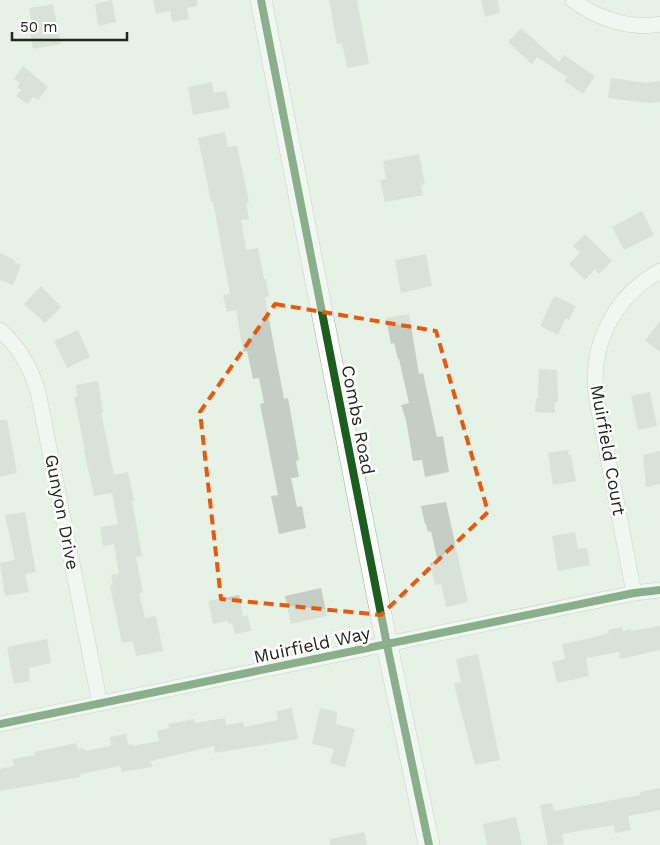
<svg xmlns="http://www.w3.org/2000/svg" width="660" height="845" viewBox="0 0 660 845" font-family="'Work Sans',sans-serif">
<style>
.building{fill:#c5cec5}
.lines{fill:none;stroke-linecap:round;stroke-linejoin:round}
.street-casing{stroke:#a2aaa2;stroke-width:16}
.secondary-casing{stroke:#a2aaa2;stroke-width:22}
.street{stroke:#fbfdfb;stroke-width:15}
.secondary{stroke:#fbfdfb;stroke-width:21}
.cycleway-casing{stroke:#fff;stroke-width:11}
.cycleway{stroke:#1b5e20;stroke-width:8}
.marked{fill:none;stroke:#e8590c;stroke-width:4;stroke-dasharray:10 6;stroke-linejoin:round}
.labels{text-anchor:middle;stroke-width:5;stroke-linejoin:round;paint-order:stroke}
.street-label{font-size:18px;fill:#20271f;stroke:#fff}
</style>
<rect width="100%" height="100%" fill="#e7f2e7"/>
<g class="building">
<path d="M112 0 116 22 98 26 95 4Z"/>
<path d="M153 0H197V6L187 8 189 19 172 22 170 11 156 14Z"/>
<path d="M329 0H357L369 64 347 68 342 43 337 44Z"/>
<path d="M481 0H498L500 13 485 17Z"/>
<path d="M53 4 61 44 33 49 29 25H32L29 8Z"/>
<path d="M521 28 559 62 564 55 595 76 583 94 564 81 567 77 537 57 532 64 508 42Z"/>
<path d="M23 66 48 87 38 100 33 97 27 104 16 96 21 90 17 87 20 83 14 79Z"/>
<path d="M611 78 647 83 660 81V102L648 103 608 98Z"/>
<path d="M212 82 214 93 226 91 230 108 193 115 188 87Z"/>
<path d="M225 132 228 147 237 146 244 179 249 202 246 203 249 219 241 220 246 250 258 248 264 279H266L269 296 265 297 268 314 284 399 288 398 299 460 296 461 299 477 291 478 297 507 302 506 306 528 279 534 271 496 278 495 260 404 264 403 259 378 253 379 247 351 243 352 236 310 227 312 223 295 230 294 213 201 211 202 198 138Z"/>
<path d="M419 154 425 184 421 185 423 195 385 202 380 180 386 179 383 161Z"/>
<path d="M642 211 654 235 624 250 612 227Z"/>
<path d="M585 234 612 261 599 274 595 269 585 280 569 264 580 253 573 246Z"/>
<path d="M0 253 15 260 14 262 21 265 13 285 0 280Z"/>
<path d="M426 254 432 286 401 293 395 260Z"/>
<path d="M41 286 61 307 45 323 24 304Z"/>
<path d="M554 296 576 306 569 320 566 318 558 335 540 326Z"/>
<path d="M409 314 419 374 423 373 437 437 443 436 449 472 425 477 422 460 413 461 406 420 401 405 409 403 399 359H398L394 343 391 344 386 318Z"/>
<path d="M660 321V352L645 340Z"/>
<path d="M78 330 90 357 67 368 54 341Z"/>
<path d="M539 369 557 370 558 402H555V413L535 412 536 398H538Z"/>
<path d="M98 381 103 412 101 413 114 475 128 472 134 500 132 501 142 556 136 557 143 592 139 593 145 618 156 616 163 651 136 656 133 641 122 643 110 586 113 585 111 575 119 574 114 544 103 546 100 527 118 524 112 493 94 496 84 450H85L74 397H77L76 385Z"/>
<path d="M650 392 657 426 638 430 631 396Z"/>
<path d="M0 420H7L17 473 0 477Z"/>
<path d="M568 450 569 455H571L576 481 553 485 548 453Z"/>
<path d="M660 451V484L646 487 643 455Z"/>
<path d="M446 502 468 602 446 607 441 584 435 585 430 563 438 562 431 531 428 532 426 524H425L421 506Z"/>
<path d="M25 512 36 572 25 574 29 592 5 596 0 563 15 560 5 515Z"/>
<path d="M575 532 578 549 587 548 590 565 558 571 552 536Z"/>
<path d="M321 588 327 616 291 624 285 596Z"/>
<path d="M239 595 243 616 248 615 251 631 235 634 232 623 228 624V621L213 624 208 601Z"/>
<path d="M660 626V650L620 659 619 652 586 658 589 676 557 683 552 662 565 659 562 644 591 638 609 633 608 630 622 627 623 631 631 629V631Z"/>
<path d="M47 639 51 663 29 668 30 681 14 684 7 647Z"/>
<path d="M478 654 500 760 475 765 454 684 461 682 456 659Z"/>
<path d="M292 708 298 739 215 753 214 746 151 761 152 767 122 772 120 766 80 774V777L0 791V769L14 766 12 759 35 755 34 752 76 743 78 749 84 748 85 751 111 746 110 737 126 734 128 745 133 744V746L159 741 157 731 169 728 168 724 194 719 195 723 225 718 226 725 243 722 244 727 278 720 276 711Z"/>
<path d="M320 708 337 712 336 724 355 729 345 767 330 763 334 749 312 744Z"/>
<path d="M660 788V810L628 816 631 830 615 833 614 825 562 834 564 844 548 845 540 805 552 803 554 811 640 795V792Z"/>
<path d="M516 817 522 845H487L483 824Z"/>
<path d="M364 832 367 845H330V839Z"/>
</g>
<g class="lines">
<g class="street-casing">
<g id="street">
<path d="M573 0C595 18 632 30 660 24"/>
<path d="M0 330C19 347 31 368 38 392L100 704"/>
<path d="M634 593 597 401C588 347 613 297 660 271"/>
<path d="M0 724 634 593 660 590"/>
</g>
</g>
<g class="secondary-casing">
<path id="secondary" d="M261 0 387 645 429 845"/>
</g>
<use href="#street" class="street"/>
<use href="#secondary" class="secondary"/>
<g class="cycleway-casing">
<g id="cycleway">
<path d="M261 0 387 645 429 845"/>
<path d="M0 724 634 593 660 590"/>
</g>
</g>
<use href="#cycleway" class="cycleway"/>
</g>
<path d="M0 0H660V845H0ZM275 304 436 331 488 512 381 615 221 599 200 412Z" fill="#e7f2e7" fill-opacity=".55" fill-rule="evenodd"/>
<path class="marked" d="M275 304 436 331 488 512 381 615 221 599 200 412Z"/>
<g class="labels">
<g class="street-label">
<text transform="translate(358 420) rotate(79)" y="6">Combs Road</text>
<text transform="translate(608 450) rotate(80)" y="6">Muirfield Court</text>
<text transform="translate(62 512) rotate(79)" y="6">Gunyon Drive</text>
<text transform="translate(312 645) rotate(-12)" y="6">Muirfield Way</text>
</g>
</g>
<path d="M12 32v8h115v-8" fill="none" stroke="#20271f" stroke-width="2.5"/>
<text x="20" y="32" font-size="15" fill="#20271f" stroke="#ffffff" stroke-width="4" paint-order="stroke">50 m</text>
</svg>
